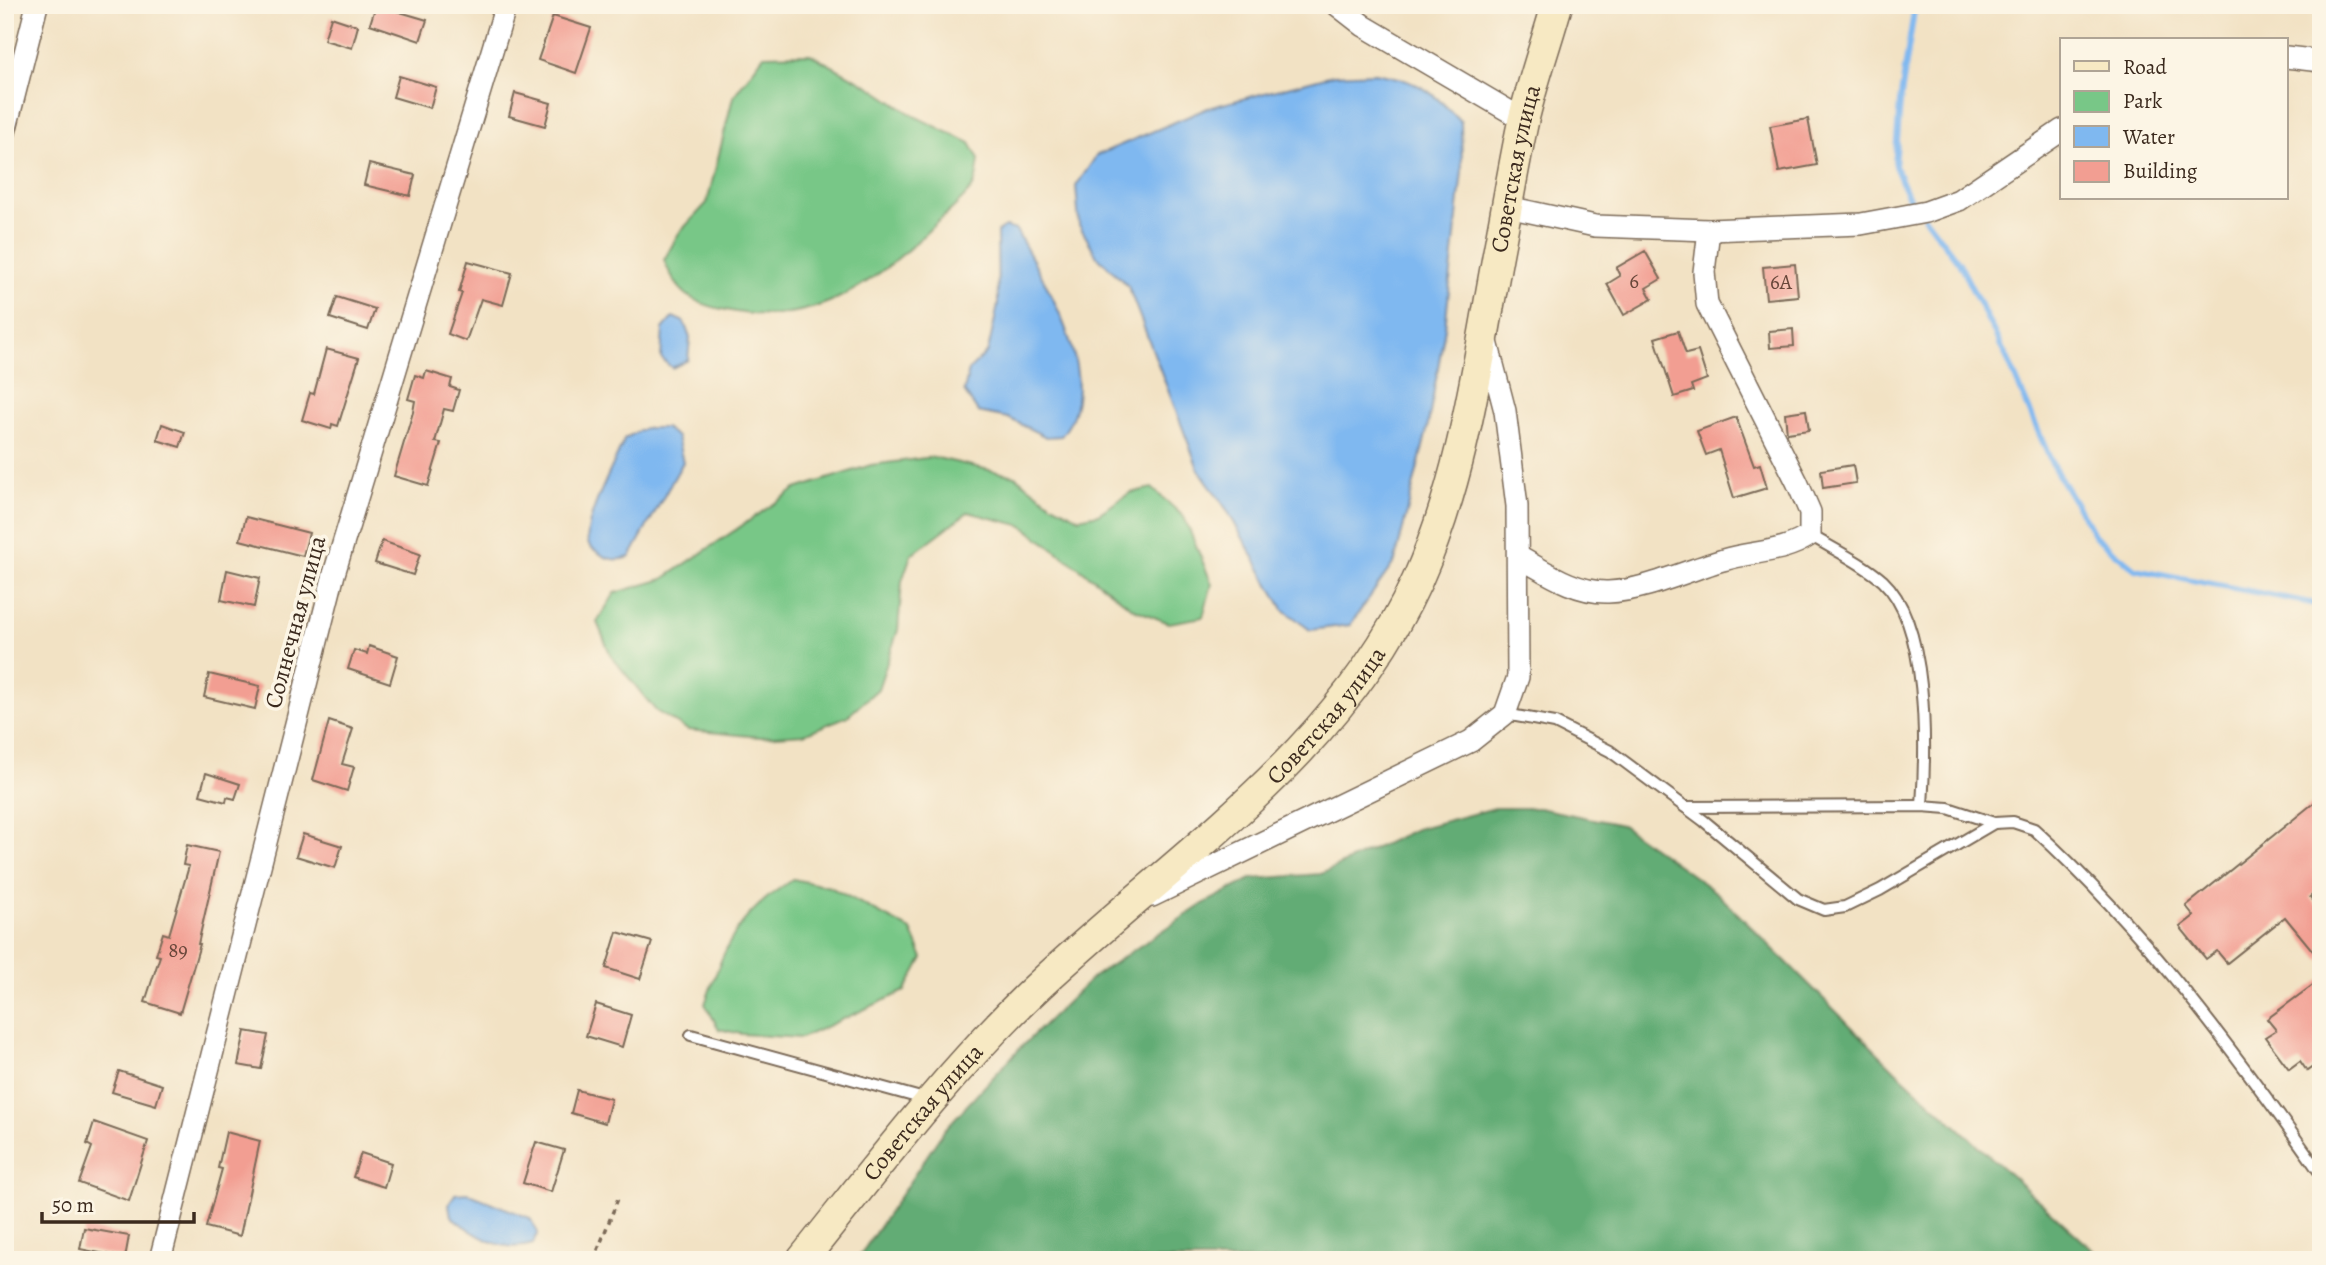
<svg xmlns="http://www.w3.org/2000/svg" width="2326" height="1265" viewBox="0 0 2326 1265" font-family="Alegreya,serif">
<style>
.green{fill:#78c787;stroke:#5a7852;stroke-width:2}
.forest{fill:#62ac74;stroke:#4e6b49;stroke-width:2}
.water{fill:#7fb8f0;stroke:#5d7187;stroke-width:2}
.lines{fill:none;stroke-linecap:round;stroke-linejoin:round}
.stream{stroke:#7fb8f0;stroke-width:6}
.building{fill:#f29e92}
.lane-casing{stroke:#7b6a58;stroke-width:14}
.street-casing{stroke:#7b6a58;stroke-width:24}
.secondary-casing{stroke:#7b6a58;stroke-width:33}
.path{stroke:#7b6a58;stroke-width:3.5;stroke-dasharray:5 5;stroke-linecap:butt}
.lane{stroke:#fff;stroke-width:10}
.street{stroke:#fff;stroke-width:21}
.secondary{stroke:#f7e9c3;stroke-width:30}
.labels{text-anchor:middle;stroke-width:7;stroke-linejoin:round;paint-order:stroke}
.number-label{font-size:21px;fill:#69473b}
.street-label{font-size:24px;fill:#3b2a1e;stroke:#fcf5e5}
</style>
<rect width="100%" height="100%" fill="#fcf5e5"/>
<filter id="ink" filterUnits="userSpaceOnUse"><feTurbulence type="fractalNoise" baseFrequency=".0143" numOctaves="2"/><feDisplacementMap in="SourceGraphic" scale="14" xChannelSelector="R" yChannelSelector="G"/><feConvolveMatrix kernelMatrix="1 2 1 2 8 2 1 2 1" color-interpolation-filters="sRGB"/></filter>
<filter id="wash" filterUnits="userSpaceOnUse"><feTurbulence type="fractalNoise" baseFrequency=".00686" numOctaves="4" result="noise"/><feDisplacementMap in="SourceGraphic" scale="28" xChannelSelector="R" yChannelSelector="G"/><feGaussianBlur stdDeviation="1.57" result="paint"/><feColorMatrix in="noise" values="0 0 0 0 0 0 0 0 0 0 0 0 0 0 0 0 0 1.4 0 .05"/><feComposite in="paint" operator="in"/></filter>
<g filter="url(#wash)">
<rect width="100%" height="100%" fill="#f2e2c4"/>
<g class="green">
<path d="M810 54 871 87 914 116 970 143 979 159C978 167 977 177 974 185 967 198 940 219 929 230 871 287 810 329 726 310 691 303 677 293 664 260L679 233 707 203 733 97 764 55Z"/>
<path d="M933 457 1015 476 1052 504 1079 518 1098 514 1130 493 1152 488 1184 517 1212 584 1203 617 1169 623 1134 609 1023 526 968 512 911 555 902 581 898 630 878 689 848 716 804 734 760 737 688 730 656 711 611 656 597 622 615 593 663 579 796 489 871 465Z"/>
<path d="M793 879 830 887 911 930 923 958 905 991 801 1038 741 1034 719 1029 705 1004C727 941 735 918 793 879Z"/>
</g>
<path class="forest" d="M1495 808H1539L1622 825 1717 893 1897 1072 2104 1260H857L945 1129 1021 1047 1093 977 1203 904 1251 879 1321 874 1416 829Z"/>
<g class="water">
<path d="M1375 73C1420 81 1430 89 1461 122L1462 171 1445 328 1427 430 1395 561 1350 625 1310 630 1283 609 1227 510 1198 468 1128 286 1097 256 1079 225 1076 186 1097 155 1208 108 1333 75Z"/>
<path d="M1005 227 1016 230C1045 282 1108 382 1061 436L1046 437 1008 418 978 412 964 391 969 370 988 351 998 305 997 232Z"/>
<path d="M673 317 684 322 690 338 688 360 672 368 661 358 663 329Z"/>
<path d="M645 428H665L677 437 683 462 630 557C619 561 609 561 599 553 595 550 589 548 588 542 583 521 616 460 625 438Z"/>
<path d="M467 1193 530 1218 538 1233 533 1244C503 1254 474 1235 451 1216L449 1205 455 1194Z"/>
</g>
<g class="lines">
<g class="stream">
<path d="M1915 5 1900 102 1895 166 1909 198 1918 210"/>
<path d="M1925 218 1959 263 2008 360 2053 466 2095 536 2135 569 2321 605"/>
</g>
</g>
<g id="blocks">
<g class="building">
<path d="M376 5 427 20 420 41 370 24Z"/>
<path d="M553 16 591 28 576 73 538 60Z"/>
<path d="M331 17 358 26 352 48 324 40Z"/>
<path d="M399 76 436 87 430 108 393 97Z"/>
<path d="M515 93 551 103 545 126 509 116Z"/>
<path d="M1808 119 1817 165 1779 172 1770 126Z"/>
<path d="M369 164 415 175 410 196 364 185Z"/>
<path d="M1645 251 1661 279 1646 288 1652 299 1624 315 1607 284 1620 276 1616 268Z"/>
<path d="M468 261 512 273 503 305 481 299 466 341 448 334 462 293 459 292Z"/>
<path d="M1795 264 1798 296 1766 299 1763 267Z"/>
<path d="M337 297 375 309 368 330 330 318Z"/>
<path d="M1793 329 1794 346 1770 348 1769 331Z"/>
<path d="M1678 331 1686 354 1698 351 1707 379 1691 385 1693 391 1674 397 1655 338Z"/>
<path d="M326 349 359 358 338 426 332 424 331 429 302 420 310 393 314 394Z"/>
<path d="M426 371 452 379 450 387 459 390 453 411 444 409 435 442 441 443 428 486 394 476 413 412 415 401 408 399 415 375 424 378Z"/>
<path d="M1806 410 1809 430 1787 433 1785 413Z"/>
<path d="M1736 417 1754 466 1760 464 1767 488 1734 498 1719 450 1706 455 1697 431Z"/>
<path d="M162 424 185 432 180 447 157 440Z"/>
<path d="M1853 465 1856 483 1823 488 1821 470Z"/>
<path d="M246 517 309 533 303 556 240 540Z"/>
<path d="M382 541 420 554 413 575 375 563Z"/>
<path d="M227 570 260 578 254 607 221 600Z"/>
<path d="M369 646 398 656 390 683 348 669 354 650 367 654Z"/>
<path d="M209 674 260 686 255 709 204 697Z"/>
<path d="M329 721 353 729 342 764 354 767 347 791 313 780Z"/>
<path d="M206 773 240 784 235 799 227 797 226 802 200 795Z"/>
<path d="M2321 797V888L2310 897 2321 910V961L2285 917 2227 963 2217 951 2206 959 2180 927 2194 916 2186 906Z"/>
<path d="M303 834 342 846 335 868 296 856Z"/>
<path d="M187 845 219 852 198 944H200L180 1013 145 1002 160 956 156 955 163 933 169 935 189 866 183 865Z"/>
<path d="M617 932 652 942 640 979 606 968Z"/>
<path d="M2321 979V1061L2307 1071 2300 1061 2289 1069 2265 1037 2276 1030 2267 1019Z"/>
<path d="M596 1004 631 1015 622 1047 586 1036Z"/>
<path d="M245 1031 268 1035 261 1069 238 1065Z"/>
<path d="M119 1071 162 1085 156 1105 112 1092Z"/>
<path d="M577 1090 611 1099 605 1123 571 1113Z"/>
<path d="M94 1122 148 1141 129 1201 79 1183 92 1147 87 1144Z"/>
<path d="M226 1132 260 1141 240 1236 206 1227 222 1169 218 1168Z"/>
<path d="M536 1142 564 1150 551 1192 523 1183Z"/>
<path d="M361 1153 391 1163 384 1187 353 1177Z"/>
<path d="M84 1228 129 1236 125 1258 80 1249Z"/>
</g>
</g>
</g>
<g filter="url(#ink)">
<use href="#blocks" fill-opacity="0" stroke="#7b6a58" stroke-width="2"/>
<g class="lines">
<g class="lane-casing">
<g id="lane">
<path d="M1810 535C1833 549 1863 563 1883 581 1929 624 1926 747 1922 806"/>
<path d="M1505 714 1555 723 1610 751 1704 821 1798 899 1824 910 1845 907 1880 890 1994 823 2013 822 2034 829C2145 930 2235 1052 2321 1174"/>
<path d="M1685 807 1922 806 1948 808 1994 823"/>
<path d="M691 1035 928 1100"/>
</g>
</g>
<g class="street-casing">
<g id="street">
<path d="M1337 5 1364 26 1524 120"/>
<path d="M2286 57 2321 61"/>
<path d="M5 132 37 5"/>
<path d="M1508 207 1595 226 1709 230 1861 224 1926 212 1959 200 2062 130"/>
<path d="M1519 557C1546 572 1575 593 1608 592 1644 591 1688 570 1723 560 1753 551 1784 553 1810 535V512L1797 482 1707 304 1704 272 1709 230"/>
<path d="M1152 896 1471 741 1505 714 1518 677 1517 506 1505 411 1486 338"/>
<path d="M160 1260 334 574 506 5"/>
</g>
</g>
<g class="secondary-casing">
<g id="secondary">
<path id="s1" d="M802 1260C875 1169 946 1075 1030 994 1166 863 1336 759 1417 581 1464 476 1478 361 1499 249 1507 207 1514 164 1523 122 1532 83 1546 44 1557 5"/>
</g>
</g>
<path class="path" d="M594 1260 619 1196"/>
<use href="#lane" class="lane"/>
<use href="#street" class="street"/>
<use href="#secondary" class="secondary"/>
</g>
</g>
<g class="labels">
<g class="number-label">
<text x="1634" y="288">6</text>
<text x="1781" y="289">6А</text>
<text x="178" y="957">89</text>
</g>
<g class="street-label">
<text dy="8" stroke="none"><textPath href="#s1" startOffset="1346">Советская улица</textPath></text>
<text transform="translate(295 622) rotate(-75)" y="8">Солнечная улица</text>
<text dy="8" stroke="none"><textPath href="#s1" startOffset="758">Советская улица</textPath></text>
<text dy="8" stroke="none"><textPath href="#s1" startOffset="191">Советская улица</textPath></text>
</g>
</g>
<rect width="2326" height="1265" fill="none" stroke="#fcf5e5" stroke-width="28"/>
<rect x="2060" y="38" width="228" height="161" fill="#fcf5e5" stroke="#afa495" stroke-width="2"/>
<rect x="2074" y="61" width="35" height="10" fill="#f7e9c3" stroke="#afa495" stroke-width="2"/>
<text x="2123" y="74" font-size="21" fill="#3b2a1e">Road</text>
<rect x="2074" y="91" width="35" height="21" fill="#78c787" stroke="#afa495" stroke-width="2"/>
<text x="2123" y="108" font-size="21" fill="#3b2a1e">Park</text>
<rect x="2074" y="126" width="35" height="21" fill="#7fb8f0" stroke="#afa495" stroke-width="2"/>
<text x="2123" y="144" font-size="21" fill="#3b2a1e">Water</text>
<rect x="2074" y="161" width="35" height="21" fill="#f29e92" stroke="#afa495" stroke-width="2"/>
<text x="2123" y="178" font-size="21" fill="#3b2a1e">Building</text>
<path d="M42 1212v10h152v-10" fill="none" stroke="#3b2a1e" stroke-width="3.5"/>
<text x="52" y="1212" font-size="21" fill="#3b2a1e" stroke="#fcf5e5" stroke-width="5" paint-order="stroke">50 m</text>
</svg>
